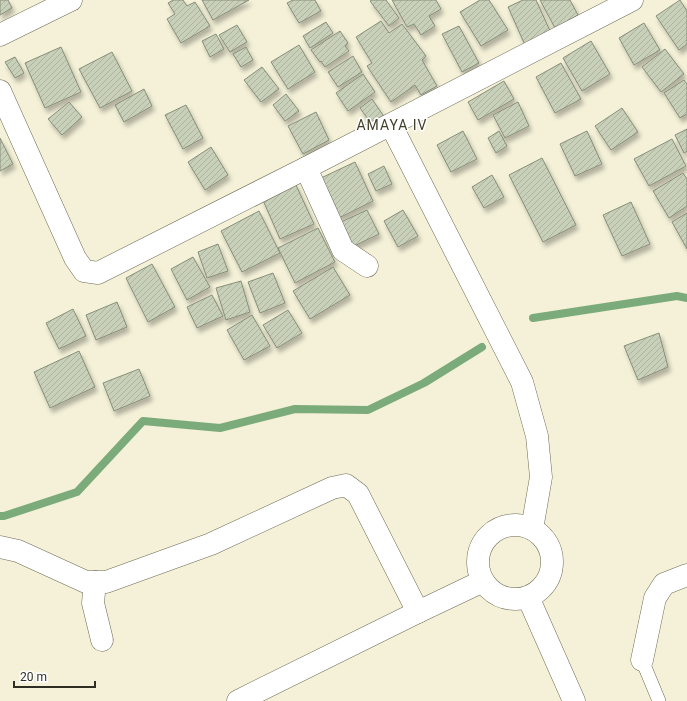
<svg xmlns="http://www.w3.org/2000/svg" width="687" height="701" viewBox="0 0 687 701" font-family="Roboto,sans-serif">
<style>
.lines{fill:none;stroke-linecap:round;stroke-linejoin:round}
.stream{stroke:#7cab7b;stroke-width:8}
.building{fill:url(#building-hatch);stroke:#868e78;filter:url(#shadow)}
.service-casing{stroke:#6d6a54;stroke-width:14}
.minor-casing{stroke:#6d6a54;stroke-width:23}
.service{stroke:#fff;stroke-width:13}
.minor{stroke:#fff;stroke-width:22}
.labels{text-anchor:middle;stroke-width:3;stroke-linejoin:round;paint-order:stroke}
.quarter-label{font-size:14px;letter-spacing:1px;fill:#413e2a;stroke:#fff}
</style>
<defs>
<pattern id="building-hatch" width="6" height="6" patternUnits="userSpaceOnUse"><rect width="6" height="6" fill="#c8d0b9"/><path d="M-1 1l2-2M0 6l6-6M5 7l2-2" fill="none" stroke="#acb39f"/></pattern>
<filter id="shadow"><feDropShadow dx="2.5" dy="4.5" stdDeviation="2" flood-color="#0004"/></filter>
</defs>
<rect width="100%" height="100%" fill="#f4f1d8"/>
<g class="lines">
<g class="stream">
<path d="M533 318 677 296 687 298"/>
<path d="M0 516H4L77 492 143 421 220 428 295 409 368 410 424 383 482 347"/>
</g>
</g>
<g class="building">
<path d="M0 0H8L12 8 0 15Z"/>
<path d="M173 0H183L187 6 195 2 210 26 181 43 167 19 175 14 168 3Z"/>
<path d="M202 0H249L213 20Z"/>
<path d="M293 0H315L321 11 299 23 287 3Z"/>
<path d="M372 0H386L399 18 389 26 370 1Z"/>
<path d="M392 0H436L441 9 429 16 435 26 421 35 414 24 407 27Z"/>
<path d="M480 0H489L508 30 481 46 460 12Z"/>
<path d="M523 0H536L551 33 525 45 508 7Z"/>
<path d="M540 0H570L578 15 555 28Z"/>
<path d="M680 0 687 11V44L679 50 656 16Z"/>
<path d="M381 21 389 33 402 24 426 56 422 60 437 86 421 95 415 85 391 102 367 66 372 63 356 37Z"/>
<path d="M326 22 333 33 310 48 303 36Z"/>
<path d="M644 23 660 50 634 65 619 38Z"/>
<path d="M237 25 247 42 230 52 219 35Z"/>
<path d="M459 26 479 63 462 72 442 34Z"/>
<path d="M340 31 348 43 345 46 349 51 325 67 321 61 320 62 311 50Z"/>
<path d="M216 34 224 49 210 57 202 41Z"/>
<path d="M591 41 610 74 582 91 563 58Z"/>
<path d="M299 45 315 72 288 89 271 62Z"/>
<path d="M61 47 81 92 45 108 25 63Z"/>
<path d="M246 47 253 60 241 67 233 54Z"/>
<path d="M665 49 684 74 661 92 642 67Z"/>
<path d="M112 52 132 91 100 108 79 69Z"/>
<path d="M353 56 362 72 338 87 328 72Z"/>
<path d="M15 57 24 73 15 78 5 62Z"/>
<path d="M561 63 581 99 555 113 536 77Z"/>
<path d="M262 67 279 89 261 102 244 80Z"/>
<path d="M363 74 375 92 348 111 336 93Z"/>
<path d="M684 80 687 84V114L680 118 664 93Z"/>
<path d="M504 81 514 99 478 120 468 102Z"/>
<path d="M144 89 152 106 124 122 115 105Z"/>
<path d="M286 94 299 111 285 121 273 105Z"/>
<path d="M372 99 385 118 373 126 360 108Z"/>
<path d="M69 102 82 117 62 135 48 119Z"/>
<path d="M518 102 529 126 505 138 493 115Z"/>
<path d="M186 105 203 138 183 149 165 115Z"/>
<path d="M622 108 638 132 611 150 595 126Z"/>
<path d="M316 112 329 140 303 154 288 126Z"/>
<path d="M687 129V151L684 153 675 135Z"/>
<path d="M463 131 477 159 451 172 437 145Z"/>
<path d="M499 131 507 146 496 153 488 138Z"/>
<path d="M587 131 602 164 575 176 560 144Z"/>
<path d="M0 138 13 164 0 171Z"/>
<path d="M672 139 686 166 649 186 634 159Z"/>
<path d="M211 147 228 175 205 190 188 162Z"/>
<path d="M542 158 576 225 543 242 509 175Z"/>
<path d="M355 162 373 201 339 218 321 178Z"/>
<path d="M384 166 392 184 376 191 368 174Z"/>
<path d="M683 173 687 179V206L669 218 653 191Z"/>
<path d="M492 175 504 197 484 208 472 187Z"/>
<path d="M295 183 314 224 280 239 262 198Z"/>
<path d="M631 202 650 244 622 256 603 215Z"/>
<path d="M367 210 379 234 350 248 339 223Z"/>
<path d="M403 210 418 236 398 247 384 221Z"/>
<path d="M259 211 280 253 242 272 221 231Z"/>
<path d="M687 213V249L672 222Z"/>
<path d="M318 228 335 262 295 283 278 248Z"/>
<path d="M218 244 228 271 207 278 198 252Z"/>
<path d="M193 257 210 287 187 300 171 269Z"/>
<path d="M152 264 175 307 148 322 126 278Z"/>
<path d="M333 267 350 295 310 319 293 291Z"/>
<path d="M273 273 285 303 260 313 248 282Z"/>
<path d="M241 281 250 312 226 320 216 288Z"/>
<path d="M212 295 223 316 197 328 187 307Z"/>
<path d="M117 302 127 327 96 340 86 315Z"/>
<path d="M73 309 86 336 59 349 46 323Z"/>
<path d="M288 310 302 333 277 348 263 325Z"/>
<path d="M252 315 270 346 244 360 227 330Z"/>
<path d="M659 333 668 367 638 380 624 346Z"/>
<path d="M79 351 95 387 50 408 34 372Z"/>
<path d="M139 369 150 396 114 411 103 383Z"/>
</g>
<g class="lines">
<g class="service-casing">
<path id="service" d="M642 660 659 701"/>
</g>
<g class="minor-casing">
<g id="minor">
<path d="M0 35 71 0"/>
<path d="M0 91 75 258 84 271 98 273 306 168 632 0"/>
<path d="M391 125 522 382 537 436 541 477 532 529"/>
<path d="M306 168 343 250 367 266"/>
<circle cx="515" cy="562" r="37"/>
<path d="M0 547 18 551 86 582H106L211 544 332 488 346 485 358 494 418 612"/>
<path d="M95 582 93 603 102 640"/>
<path d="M528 597 574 701"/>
<path d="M642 660 655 598 664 584 687 575"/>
<path d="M238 701 418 612 483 581"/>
</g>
</g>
<use href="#service" class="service"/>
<use href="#minor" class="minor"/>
</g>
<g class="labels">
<g class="quarter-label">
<text x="392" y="130">AMAYA IV</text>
</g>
</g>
<path d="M14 681v6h81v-6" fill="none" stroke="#2f2e25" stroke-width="2"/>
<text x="20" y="681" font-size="12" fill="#2f2e25" stroke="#ffffff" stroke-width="3" paint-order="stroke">20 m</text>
</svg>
